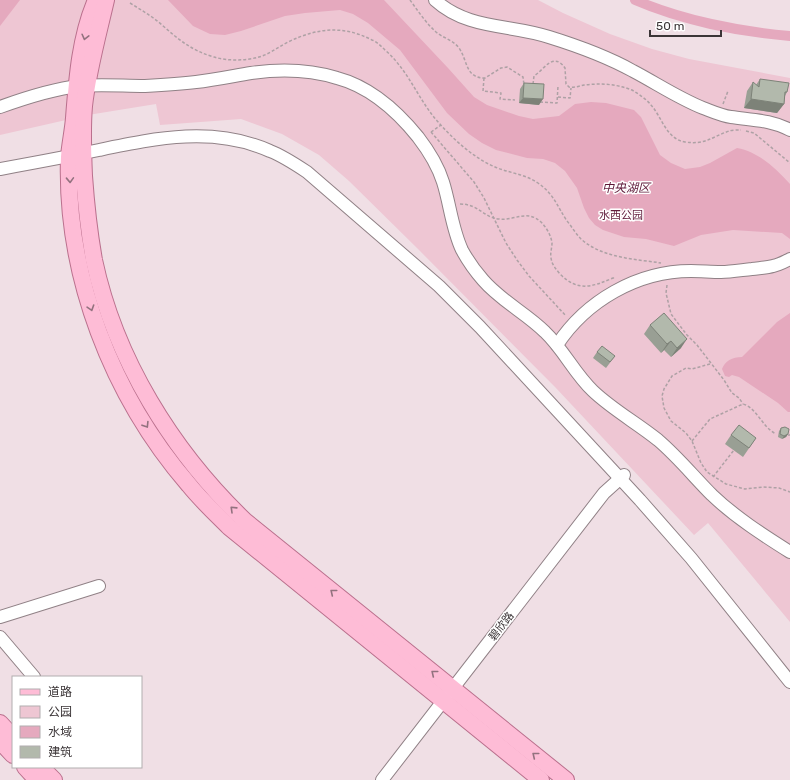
<svg xmlns="http://www.w3.org/2000/svg" width="790" height="780" viewBox="0 0 790 780" font-family="Rubik,'Noto Sans SC',sans-serif">
<style>
.green{fill:#eec6d3}
.water{fill:#e5a9be}
.lines{fill:none;stroke-linecap:round;stroke-linejoin:round}
.canal{stroke:#e5a9be;stroke-width:10}
.minor-casing{stroke:#908186;stroke-width:14}
.major-casing{stroke:#ba708d;stroke-width:18}
.path{stroke:#aea1a5;stroke-width:1.5;stroke-dasharray:3 2;stroke-linecap:butt}
.minor{stroke:#fff;stroke-width:12}
.major{stroke:#febcd6;stroke-width:16}
.wall{fill:#999f94}
.shaded-wall{fill:#7d8278}
.building{fill:#b2b9ac;stroke:#7d8278}
.oneway{stroke:#93727f}
.labels{text-anchor:middle;stroke-width:3;stroke-linejoin:round;paint-order:stroke}
.park-label{font-size:11px;fill:#621d3c;stroke:#fff}
.street-label{font-size:11px;fill:#3b3537;stroke:#fff}
.water-label{font-size:12px;font-style:italic;fill:#5d1737;stroke:#fff}
</style>
<rect width="100%" height="100%" fill="#f0dfe5"/>
<path class="green" d="M0 0H538L563 13 610 34 652 49 689 59 790 78V622L708 523 694 535 555 387 417 248 349 181 319 155 282 134 241 119 160 125 156 104 88 115 0 135Z"/>
<g class="water">
<path d="M0 0H20L0 26Z"/>
<path d="M168 0H384L448 68 474 97 487 105 519 116 533 119 559 116 575 104 591 102 606 103 634 110 641 117 660 155 671 163 685 169 700 167 710 163 737 148C759 152 775 168 790 184V239L782 233 733 230 701 235 674 246 646 239 624 237 603 230 595 225 589 218 584 208 577 188 565 171 555 163 543 159 527 158 496 150 482 143 469 134 447 113 400 50 368 23 353 14 340 10 305 13 285 16 241 31 225 35 210 34 193 26Z"/>
<path d="M790 313V412H788L778 403 739 377 732 375 729 377 725 376 722 369C725 361 732 357 742 357L777 322Z"/>
</g>
<g class="lines">
<path class="canal" d="M635 0C681 20 740 32 790 36"/>
<g class="minor-casing">
<g id="minor">
<path d="M435 0C468 30 510 24 549 37 578 46 606 56 633 71 656 83 678 98 703 108 711 111 722 116 731 117 752 120 772 120 790 130"/>
<path d="M0 107C25 98 52 89 79 86 100 84 123 86 145 86 162 85 179 84 196 82 214 80 233 76 251 73 279 69 311 70 337 78 371 87 397 111 418 137 428 150 438 166 443 182 450 204 452 229 462 250 468 261 475 271 483 280 501 301 526 313 545 332 564 350 574 373 593 391 613 410 637 423 658 440 678 457 694 477 712 495 735 517 763 535 790 552"/>
<path d="M0 169C33 163 66 157 99 150 157 138 214 126 270 151 283 156 295 164 307 172L439 286 480 327 640 500 691 558 790 682"/>
<path d="M557 345C586 301 637 271 691 271 701 271 711 272 721 272 731 272 742 270 752 269 759 268 766 268 773 266 779 265 784 262 790 259"/>
<path d="M0 617 99 586"/>
<path d="M0 637 34 677"/>
<path d="M382 780 604 493 624 475"/>
</g>
</g>
<g class="major-casing">
<g id="major">
<path d="M96 0C80 37 77 79 74 118 73 131 70 144 69 157 65 275 112 396 189 485 201 500 215 513 229 527L541 780"/>
<path d="M106 0C98 35 88 70 84 106 82 129 83 153 84 176 86 204 89 232 94 260 115 359 172 451 245 521L566 780"/>
<path d="M0 723 13 737"/>
<path d="M0 741 13 755"/>
<path d="M25 767 37 780"/>
<path d="M41 767 54 780"/>
</g>
</g>
<g class="path">
<path d="M410 0C418 11 426 23 436 32 443 38 453 40 459 48 468 61 465 78 485 78L501 68 507 67 523 77 524 85"/>
<path d="M130 3C141 10 152 16 162 25 178 39 192 51 214 57 227 61 245 61 259 57 270 54 278 47 288 42 317 28 343 25 372 40 377 42 381 46 385 50 410 72 418 100 439 123 454 140 474 158 495 167 509 173 525 174 538 183 554 194 557 206 567 221 572 227 576 234 581 239 602 258 635 259 661 263"/>
<path d="M484 78 483 91 501 93 500 99 515 100"/>
<path d="M533 84 534 76C544 70 553 51 565 68L566 84 569 87C574 88 579 86 584 85 600 83 617 84 632 90 639 94 646 99 651 105 662 117 666 139 685 142 705 145 712 137 729 131 732 130 737 130 741 130"/>
<path d="M558 97 570 98 571 88"/>
<path d="M540 102 557 103 558 86"/>
<path d="M723 104 728 91"/>
<path d="M746 131 754 133 790 163"/>
<path d="M431 132 474 182 484 198 506 243 517 260 529 276 566 316"/>
<path d="M431 132 441 125"/>
<path d="M460 204C479 204 484 218 499 219 514 221 527 209 541 222 546 227 551 235 552 243 552 248 550 253 551 258 552 265 556 269 560 274 578 292 592 287 613 278H616"/>
<path d="M667 285 666 293 671 314 687 335 697 345 724 380 732 393 739 398 743 404"/>
<path d="M710 364 692 369 686 368 672 376 664 389 662 396 664 408 671 421 686 433 692 441 701 463 707 472 726 484 745 489 763 487 779 488 790 492"/>
<path d="M788 435H790"/>
<path d="M692 441 710 419 743 404C757 408 762 427 776 434"/>
<path d="M713 477 734 450"/>
</g>
<use href="#minor" class="minor"/>
<use href="#major" class="major"/>
</g>
<g class="wall">
<path d="M760 79 787 92 785 96 784 104 777 113 744 108 747 91 753 82 756 85Z"/>
<path d="M524 83 539 105 519 103 520 89Z"/>
<path d="M650 325 681 348 671 357 664 350 661 353 644 334Z"/>
<path d="M597 352 615 356 606 368 593 358Z"/>
<path d="M781 428 788 434 786 437 782 439 778 437 779 431Z"/>
<path d="M731 435 756 438 743 457 725 444Z"/>
</g>
<g class="shaded-wall">
<path d="M523 98 543 99 539 105 519 103Z"/>
<path d="M751 99 784 104 777 113 744 108Z"/>
<path d="M687 339 681 348 671 357 677 348Z"/>
<path d="M671 341 664 350 661 353 667 344Z"/>
<path d="M788 434 786 437 782 439 784 436Z"/>
</g>
<g class="building">
<path d="M760 79 789 83 787 92H785L784 104 751 99 753 82 759 87Z"/>
<path d="M524 83 544 84 543 99 523 98Z"/>
<path d="M664 313 687 339 677 348 671 341 667 344 650 325Z"/>
<path d="M602 346 615 356 610 362 597 352Z"/>
<path d="M739 425 756 438 749 448 731 435Z"/>
<path d="M785 427 789 429 788 434 784 436 780 434 781 428Z"/>
</g>
<defs><path id="oneway-chevron" d="M-2-3.5L2.5 0L-2 3.5" fill="none" stroke-width="1.6" stroke-linecap="round" stroke-linejoin="round"/></defs>
<g class="oneway">
<use href="#oneway-chevron" transform="translate(85 37) rotate(104)"/>
<use href="#oneway-chevron" transform="translate(70 180) rotate(88)"/>
<use href="#oneway-chevron" transform="translate(91 308) rotate(72)"/>
<use href="#oneway-chevron" transform="translate(146 425) rotate(58)"/>
<use href="#oneway-chevron" transform="translate(233 509) rotate(-136)"/>
<use href="#oneway-chevron" transform="translate(333 592) rotate(-141)"/>
<use href="#oneway-chevron" transform="translate(434 673) rotate(-141)"/>
<use href="#oneway-chevron" transform="translate(535 755) rotate(-141)"/>
</g>
<g class="labels">
<g class="park-label">
<text x="621" y="219">水西公园</text>
</g>
<g class="street-label">
<text transform="translate(501 626) rotate(-52)" y="4">碧欣路</text>
</g>
<g class="water-label">
<text x="626" y="192">中央湖区</text>
</g>
</g>
<rect x="12" y="676" width="130" height="92" fill="#ffffff" stroke="#b1aeaf"/>
<rect x="20" y="689" width="20" height="6" fill="#febcd6" stroke="#b1aeaf"/>
<text x="48" y="696" font-size="12" fill="#3b3537">道路</text>
<rect x="20" y="706" width="20" height="12" fill="#eec6d3" stroke="#b1aeaf"/>
<text x="48" y="716" font-size="12" fill="#3b3537">公园</text>
<rect x="20" y="726" width="20" height="12" fill="#e5a9be" stroke="#b1aeaf"/>
<text x="48" y="736" font-size="12" fill="#3b3537">水域</text>
<rect x="20" y="746" width="20" height="12" fill="#b2b9ac" stroke="#b1aeaf"/>
<text x="48" y="756" font-size="12" fill="#3b3537">建筑</text>
<path d="M650 30v6h71v-6" fill="none" stroke="#3b3537" stroke-width="2"/>
<text x="656" y="30" font-size="12" fill="#3b3537" stroke="#ffffff" stroke-width="3" paint-order="stroke">50 m</text>
</svg>
